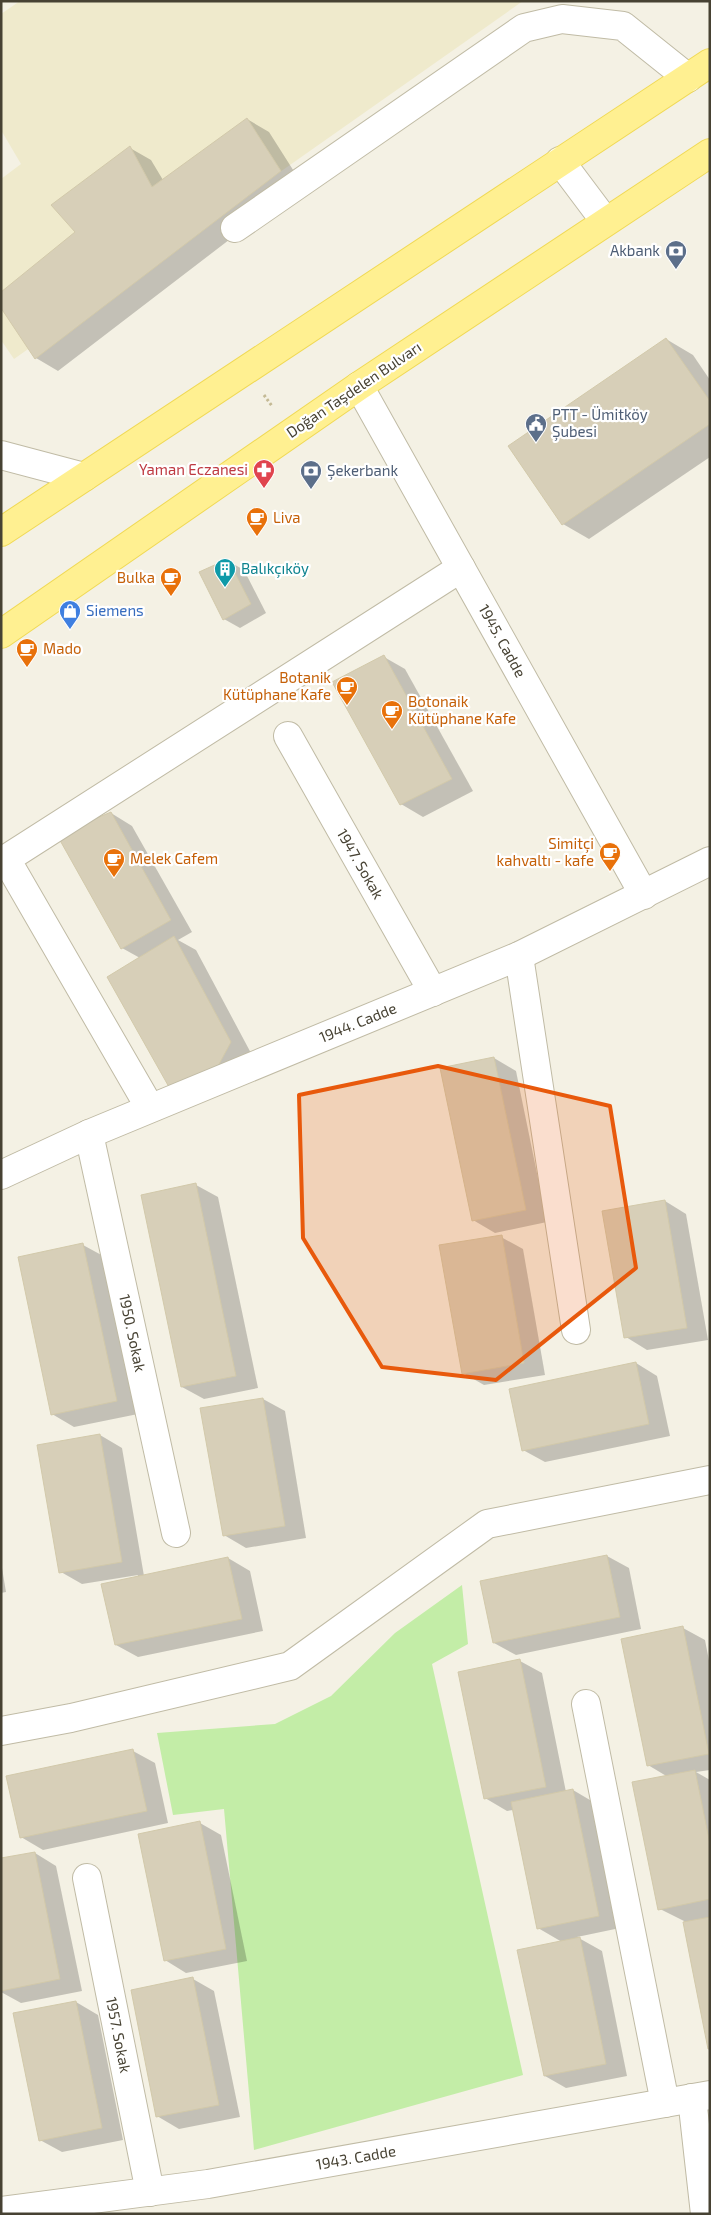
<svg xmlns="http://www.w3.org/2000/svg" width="711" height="2215" viewBox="0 0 711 2215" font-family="'Exo 2',sans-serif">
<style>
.education{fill:#efeacc}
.green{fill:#c3eda7}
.shadow{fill:#0003}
.building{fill:#d7cfb8;stroke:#d2c9aa}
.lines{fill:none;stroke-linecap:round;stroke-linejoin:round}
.minor-casing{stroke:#c0bba5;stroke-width:30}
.major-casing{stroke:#f0d955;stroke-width:30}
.path{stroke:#c4ba95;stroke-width:3;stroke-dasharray:2.5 2.5;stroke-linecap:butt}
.minor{stroke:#fff;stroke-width:28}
.major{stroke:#fff091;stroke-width:28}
.marked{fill:#e8590c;fill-opacity:0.2;stroke:#e8590c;stroke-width:4;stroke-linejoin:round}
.labels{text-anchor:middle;stroke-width:4.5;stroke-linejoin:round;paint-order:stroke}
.service-label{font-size:15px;fill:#4e5e75;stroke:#fff;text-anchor:start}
.street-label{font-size:15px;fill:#474233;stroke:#fff}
.health-label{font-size:15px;fill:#be3a42;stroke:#fff;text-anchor:end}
.food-label{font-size:15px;fill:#c56008;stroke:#fff;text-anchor:start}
.culture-label{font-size:15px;fill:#0d838f;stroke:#fff;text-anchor:start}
.shop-label{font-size:15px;fill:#366cbe;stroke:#fff;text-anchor:start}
</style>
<rect width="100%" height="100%" fill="#f4f1e4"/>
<path class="education" d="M20 1H523L14 359 1 340V179L21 164 1 130V14Z"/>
<path class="green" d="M462 1585 468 1644 432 1664 523 2075 254 2150 224 1809 173 1815 157 1733 275 1724 331 1696 395 1633Z"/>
<g class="shadow">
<path d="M247 119 269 132 302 184 58 371 36 358 1 305 76 232 130 148 151 160 163 180Z"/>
<path d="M666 339 693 355 710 380V457L589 539 563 524Z"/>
<path d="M228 561 244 570 266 613 240 628 224 619Z"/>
<path d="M384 657 405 669 473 791 423 817 401 804Z"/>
<path d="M111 813 132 826 192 932 178 940 196 950 252 1055 192 1099 140 958 122 948Z"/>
<path d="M494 1058 516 1071 547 1222 495 1233 473 1220Z"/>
<path d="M196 1185 218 1197 258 1388 204 1399 182 1387Z"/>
<path d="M665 1201 686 1214 708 1340 647 1350 626 1337Z"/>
<path d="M501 1237 523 1249 545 1375 484 1385 463 1373Z"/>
<path d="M83 1245 105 1257 138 1414 74 1427 52 1414Z"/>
<path d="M636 1363 657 1376 670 1436 545 1462 523 1450Z"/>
<path d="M263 1399 285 1411 306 1538 246 1548 224 1535Z"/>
<path d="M100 1435 122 1448 144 1576 228 1558 250 1571 263 1631 138 1657 116 1645 138 1575 82 1584 61 1572Z"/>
<path d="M607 1556 629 1568 641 1629 516 1655 494 1643Z"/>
<path d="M1 1562 6 1592 1 1593Z"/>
<path d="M683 1628 705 1640 710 1666V1770L696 1772 710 1780V2048L684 1921 660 1909 668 1777 648 1765Z"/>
<path d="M520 1661 542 1673 566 1792 573 1790 595 1803 620 1928 577 1937 602 1951 627 2076 566 2088 545 2076 562 1942 538 1928 513 1810 507 1811 485 1798Z"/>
<path d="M133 1751 155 1763 168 1823 43 1850 21 1837Z"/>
<path d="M200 1823 221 1835 247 1961 186 1973 165 1960Z"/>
<path d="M35 1853 56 1866 82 1991 21 2003 1 1992V1860Z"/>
<path d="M193 1979 214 1991 240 2117 179 2129 157 2116Z"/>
<path d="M76 2002 98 2015 123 2140 62 2152 40 2140Z"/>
</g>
<g class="building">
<path d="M247 118 281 171 35 359 1 308V292L75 232 51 205 130 146 152 187Z"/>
<path d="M666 338 710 401V424L562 525 508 446Z"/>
<path d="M228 559 251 604 223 620 199 572Z"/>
<path d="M384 655 452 779 400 805 332 682Z"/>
<path d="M111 812 171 920 121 949 57 835Z"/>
<path d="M174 936 231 1042 217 1068 169 1087 107 977Z"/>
<path d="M494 1057 526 1210 472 1221 440 1068Z"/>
<path d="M196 1183 236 1376 181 1387 141 1195Z"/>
<path d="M665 1200 687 1328 624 1338 602 1211Z"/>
<path d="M502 1235 524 1363 462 1374 439 1245Z"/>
<path d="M83 1243 117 1401 51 1415 18 1257Z"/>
<path d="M636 1362 649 1424 522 1451 509 1389Z"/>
<path d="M263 1398 285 1526 223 1536 200 1408Z"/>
<path d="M100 1434 122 1562 59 1573 37 1445Z"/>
<path d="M607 1555 620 1617 493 1643 480 1581Z"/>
<path d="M228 1557 242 1619 115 1645 101 1584Z"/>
<path d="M683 1626 709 1754 647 1766 621 1639Z"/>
<path d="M520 1659 546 1787 484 1799 458 1672Z"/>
<path d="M133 1749 147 1811 20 1838 6 1776Z"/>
<path d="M695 1770 710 1844V1899L658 1910 632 1782Z"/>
<path d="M573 1789 599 1916 537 1929 511 1802Z"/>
<path d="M200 1821 226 1949 164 1961 138 1834Z"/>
<path d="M35 1852 60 1979 1 1991V1858Z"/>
<path d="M710 1917V2049H708L683 1922Z"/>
<path d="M580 1937 606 2064 544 2076 517 1950Z"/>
<path d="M193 1977 219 2105 156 2117 131 1990Z"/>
<path d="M76 2001 102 2128 39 2141 13 2013Z"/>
</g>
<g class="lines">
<g class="minor-casing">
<g id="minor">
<path d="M560 161 605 221"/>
<path d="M235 228 524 28 562 19 623 26 688 78"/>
<path d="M359 386 644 895"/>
<path d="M1 455 84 477"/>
<path d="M288 736 433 992"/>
<path d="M519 956 576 1330"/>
<path d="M150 1108 6 859 461 568"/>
<path d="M89 1134 176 1533"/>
<path d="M1 1175 89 1134 519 956 710 861"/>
<path d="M586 1704 665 2103"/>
<path d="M1 1731 71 1718 290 1666 487 1524 710 1480"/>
<path d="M87 1878 150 2192"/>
<path d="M692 2098 705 2214"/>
<path d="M1 2211 208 2184 710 2095"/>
</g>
</g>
<g class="major-casing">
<g id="major">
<path d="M1 532 710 63"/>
<path d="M1 634 359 386 710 153"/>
</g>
</g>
<path class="path" d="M264 395 272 406"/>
<use href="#minor" class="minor"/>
<use href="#major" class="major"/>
</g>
<path class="marked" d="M438 1066 610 1106 636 1268 496 1380 382 1367 303 1238 299 1095Z"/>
<defs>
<g id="bank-pin" transform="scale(1.125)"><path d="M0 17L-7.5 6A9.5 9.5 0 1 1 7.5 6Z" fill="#5c6f8a" stroke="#fff"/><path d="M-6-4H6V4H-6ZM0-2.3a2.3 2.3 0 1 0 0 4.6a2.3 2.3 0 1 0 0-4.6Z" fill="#fff"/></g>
<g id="civic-pin" transform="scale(1.125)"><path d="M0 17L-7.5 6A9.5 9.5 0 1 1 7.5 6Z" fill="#5c6f8a" stroke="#fff"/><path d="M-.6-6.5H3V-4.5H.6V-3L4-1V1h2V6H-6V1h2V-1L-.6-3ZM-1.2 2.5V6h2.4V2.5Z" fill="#fff"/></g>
<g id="pharmacy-pin" transform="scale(1.125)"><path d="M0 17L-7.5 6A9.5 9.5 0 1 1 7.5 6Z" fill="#e0444e" stroke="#fff"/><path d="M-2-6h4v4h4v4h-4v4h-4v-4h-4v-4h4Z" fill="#fff"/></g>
<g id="cafe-pin" transform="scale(1.125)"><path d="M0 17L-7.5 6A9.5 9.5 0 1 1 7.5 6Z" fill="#e8710a" stroke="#fff"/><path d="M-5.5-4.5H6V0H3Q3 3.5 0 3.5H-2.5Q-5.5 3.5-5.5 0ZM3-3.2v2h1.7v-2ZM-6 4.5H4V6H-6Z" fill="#fff"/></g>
<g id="building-pin" transform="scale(1.125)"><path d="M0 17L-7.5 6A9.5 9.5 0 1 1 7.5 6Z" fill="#0f9aa8" stroke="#fff"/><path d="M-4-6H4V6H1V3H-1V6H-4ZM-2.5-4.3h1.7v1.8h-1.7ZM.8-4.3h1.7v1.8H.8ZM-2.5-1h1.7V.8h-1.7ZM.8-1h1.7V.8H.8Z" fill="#fff"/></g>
<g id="shop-pin" transform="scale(1.125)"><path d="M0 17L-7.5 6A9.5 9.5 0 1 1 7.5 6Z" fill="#3f7fe0" stroke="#fff"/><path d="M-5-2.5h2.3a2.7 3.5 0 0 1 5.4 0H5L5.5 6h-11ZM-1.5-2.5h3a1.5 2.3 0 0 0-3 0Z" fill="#fff"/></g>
</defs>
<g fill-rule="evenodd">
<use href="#bank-pin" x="676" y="251"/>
<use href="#civic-pin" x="536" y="424"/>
<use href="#pharmacy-pin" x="264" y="470"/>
<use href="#bank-pin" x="311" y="471"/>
<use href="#cafe-pin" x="257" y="518"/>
<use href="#building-pin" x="225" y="569"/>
<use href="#cafe-pin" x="171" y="578"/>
<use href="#shop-pin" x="70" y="611"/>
<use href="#cafe-pin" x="27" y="649"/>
<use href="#cafe-pin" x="347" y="687"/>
<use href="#cafe-pin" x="392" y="711"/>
<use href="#cafe-pin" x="610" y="853"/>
<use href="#cafe-pin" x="114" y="859"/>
</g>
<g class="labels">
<g class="service-label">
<text x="660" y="256" text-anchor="end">Akbank</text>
<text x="552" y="420">PTT - Ümitköy<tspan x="552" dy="17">Şubesi</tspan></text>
<text x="327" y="476">Şekerbank</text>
</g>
<g class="street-label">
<text transform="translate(354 390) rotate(-34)" y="5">Doğan Taşdelen Bulvarı</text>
<text transform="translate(502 641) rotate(61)" y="5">1945. Cadde</text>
<text transform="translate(360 864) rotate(60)" y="5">1947. Sokak</text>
<text transform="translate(358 1023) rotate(-22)" y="5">1944. Cadde</text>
<text transform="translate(132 1333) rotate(78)" y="5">1950. Sokak</text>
<text transform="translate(118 2035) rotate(79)" y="5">1957. Sokak</text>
<text transform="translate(356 2158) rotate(-10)" y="5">1943. Cadde</text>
</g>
<g class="health-label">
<text x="248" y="475">Yaman Eczanesi</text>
</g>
<g class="food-label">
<text x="273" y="523">Liva</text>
<text x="155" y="583" text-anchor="end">Bulka</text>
<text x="43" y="654">Mado</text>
<text x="331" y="683" text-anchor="end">Botanik<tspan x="331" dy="17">Kütüphane Kafe</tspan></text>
<text x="408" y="707">Botonaik<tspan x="408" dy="17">Kütüphane Kafe</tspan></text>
<text x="594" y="849" text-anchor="end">Simitçi<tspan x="594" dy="17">kahvaltı - kafe</tspan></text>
<text x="130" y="864">Melek Cafem</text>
</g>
<g class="culture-label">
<text x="241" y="574">Balıkçıköy</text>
</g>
<g class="shop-label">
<text x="86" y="616">Siemens</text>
</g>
</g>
<rect width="711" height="2215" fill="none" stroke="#474233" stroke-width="5"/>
</svg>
